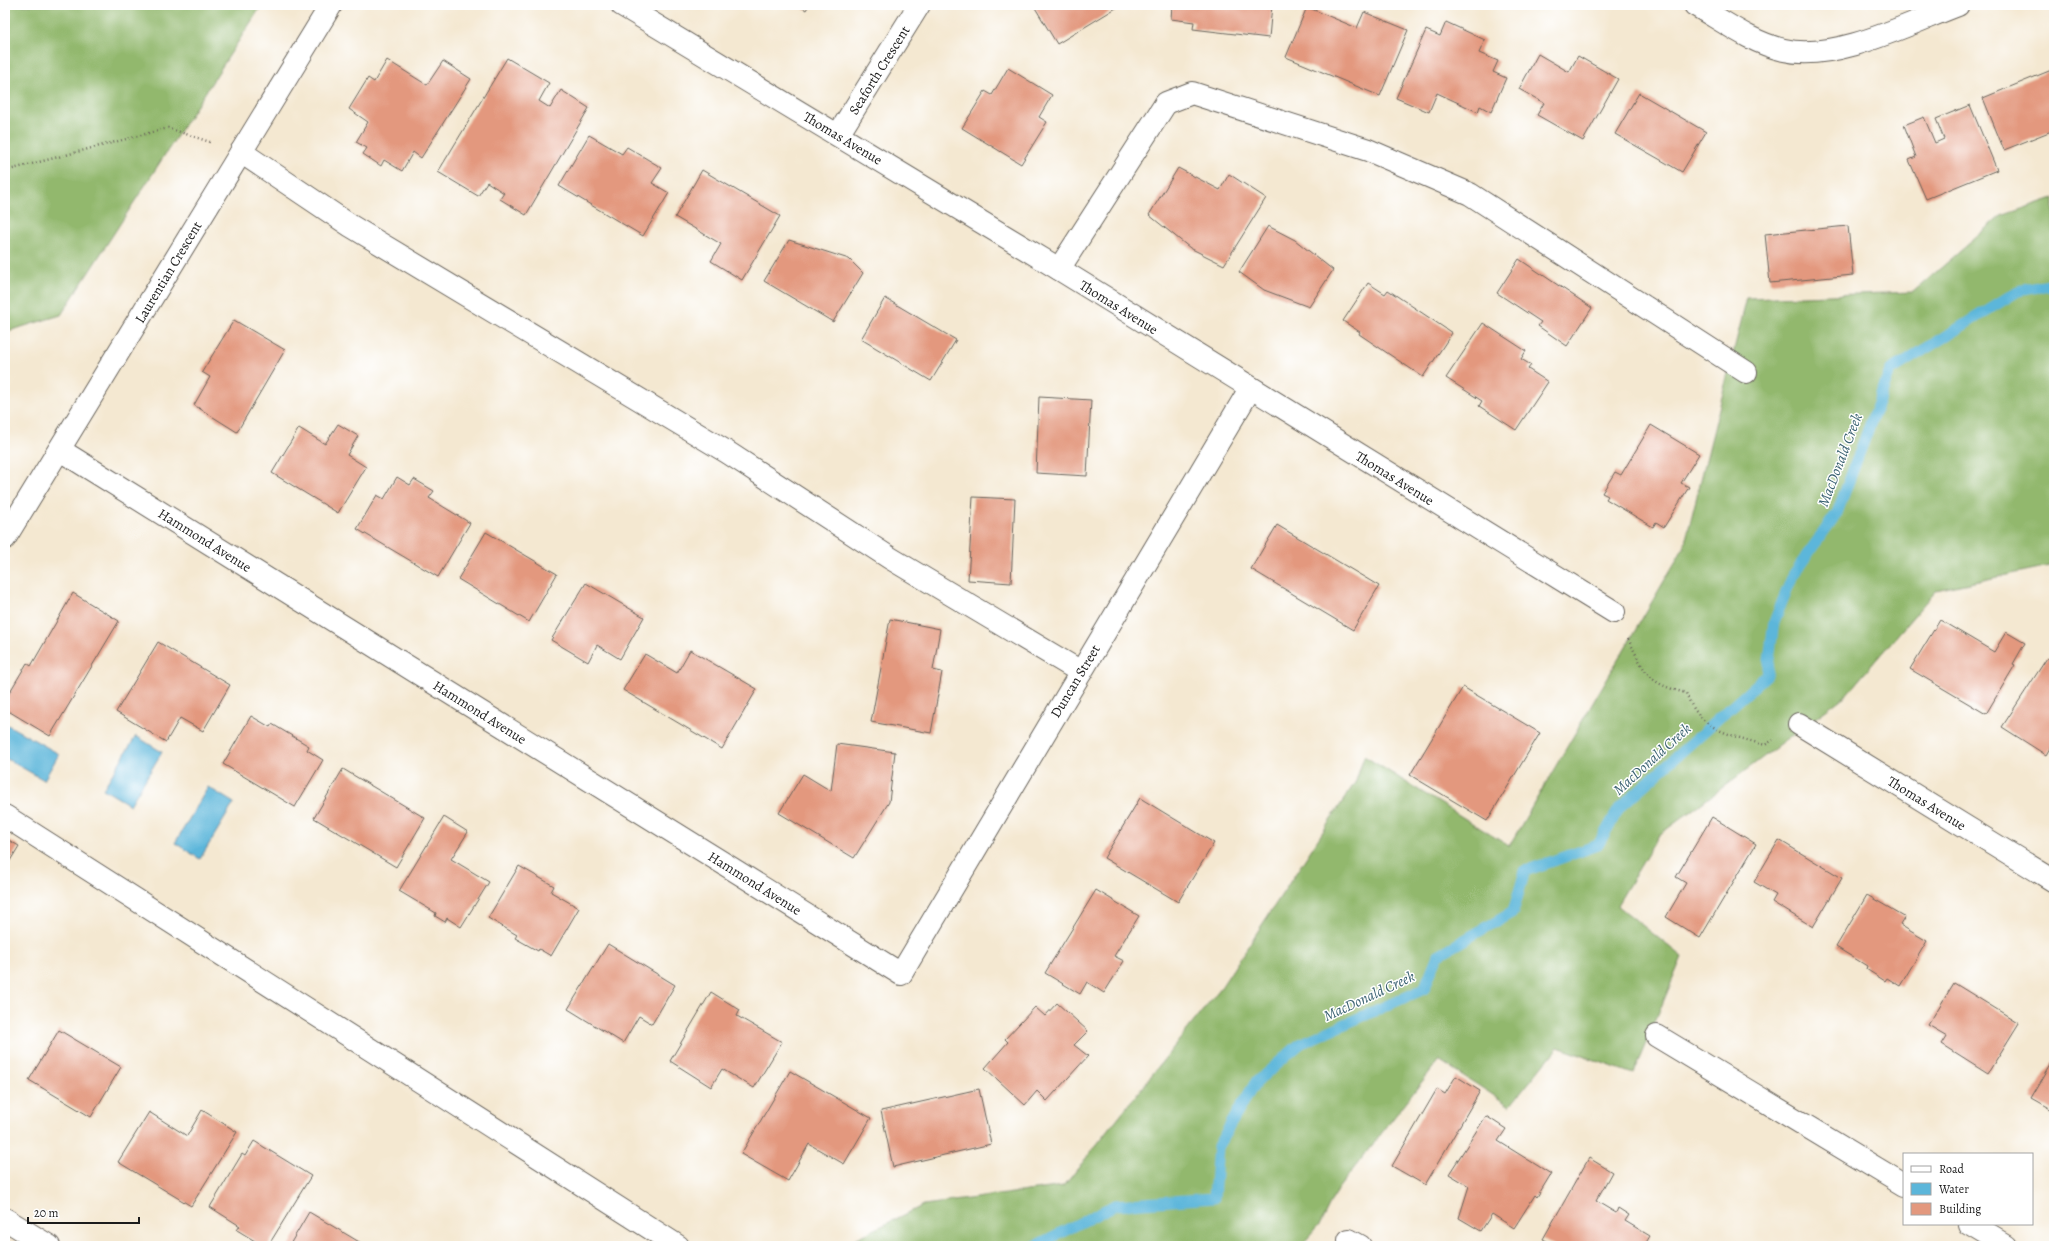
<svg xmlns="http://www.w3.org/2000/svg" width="2059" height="1251" viewBox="0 0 2059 1251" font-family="Alegreya,serif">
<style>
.forest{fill:#92b86d;stroke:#576a44}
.water{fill:#5cb6da;stroke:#3c697b}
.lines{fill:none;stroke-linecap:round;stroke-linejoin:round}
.stream{stroke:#5cb6da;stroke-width:11}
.building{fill:#e3987e}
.minor-casing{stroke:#68635b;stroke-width:24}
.path{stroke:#68635b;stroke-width:2.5;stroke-dasharray:1 3;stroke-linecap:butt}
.minor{stroke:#fff;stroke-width:22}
.labels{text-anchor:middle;stroke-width:3;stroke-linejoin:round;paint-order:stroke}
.street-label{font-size:14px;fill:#1c1c1c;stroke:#fff}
.water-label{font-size:15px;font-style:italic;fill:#396171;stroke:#fff}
</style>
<rect width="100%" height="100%" fill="#fff"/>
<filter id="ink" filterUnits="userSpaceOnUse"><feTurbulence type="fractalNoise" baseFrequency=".025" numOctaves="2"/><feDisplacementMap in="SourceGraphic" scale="8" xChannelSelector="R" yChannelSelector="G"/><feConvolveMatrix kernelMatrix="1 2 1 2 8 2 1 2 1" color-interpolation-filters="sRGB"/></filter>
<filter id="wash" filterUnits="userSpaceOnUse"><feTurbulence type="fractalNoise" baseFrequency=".012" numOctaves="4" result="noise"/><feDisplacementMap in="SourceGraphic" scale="16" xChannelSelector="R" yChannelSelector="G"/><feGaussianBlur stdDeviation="0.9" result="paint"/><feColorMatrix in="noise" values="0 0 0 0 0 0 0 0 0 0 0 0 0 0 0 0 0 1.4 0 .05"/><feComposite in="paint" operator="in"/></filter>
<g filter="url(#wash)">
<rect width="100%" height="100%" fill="#f4e8d1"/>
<g class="forest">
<path d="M5 5H262L61 315 5 332Z"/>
<path d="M2054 198V565L1936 590 1845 696 1659 835 1617 905 1682 957 1633 1074 1558 1047 1510 1106 1439 1060 1337 1190 1320 1224 1301 1246H841L924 1205 1064 1186 1222 986 1356 781 1364 756 1509 846 1684 547 1747 298 1913 292 2001 216Z"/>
</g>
<g class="water">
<path d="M6 724 59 754 44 780 5 758Z"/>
<path d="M136 736 162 752 130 805 103 789Z"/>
<path d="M208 787 234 803 200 859 175 843Z"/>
</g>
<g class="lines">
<path class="stream" d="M1035 1246 1115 1205 1214 1198 1218 1146 1255 1083 1300 1044 1424 989 1438 955 1513 912 1525 871 1598 845 1620 807 1767 675 1774 622 1793 575 1837 513 1890 371 2018 291 2054 284"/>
</g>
<g id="blocks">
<g class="building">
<path d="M798 5H809L806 10Z"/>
<path d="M1035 5H1121L1057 44 1034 6Z"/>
<path d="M1172 5H1272L1269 38 1193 29 1194 22 1171 19Z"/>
<path d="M1307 7 1357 28 1364 12 1408 30 1380 96 1286 57Z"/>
<path d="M1446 22 1485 40 1479 53 1498 61 1493 72 1506 78 1491 112 1480 106 1478 112 1437 93 1429 112 1396 98 1426 30 1440 36Z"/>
<path d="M1538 54 1569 72 1578 56 1618 79 1583 141 1537 115 1544 103 1519 89Z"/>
<path d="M507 58 549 83 539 101 550 108 561 90 589 108 526 215 500 199 504 193 487 182 478 196 438 172Z"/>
<path d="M387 60 427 85 443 61 471 79 421 158 413 152 402 171 384 160 381 166 363 154 367 148 356 142 368 122 349 109 368 78 374 82Z"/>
<path d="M1008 68 1052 95 1039 117 1047 122 1021 164 962 128 985 91 992 95Z"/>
<path d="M2054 69V130L2004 150 1983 98Z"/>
<path d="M1639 93 1706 132 1682 172 1615 134Z"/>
<path d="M1970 105 1997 170 1926 199 1909 160 1916 157 1904 125 1924 117 1935 143 1944 139 1936 119Z"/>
<path d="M589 135 622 154 627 147 662 168 652 183 669 193 643 236 559 186Z"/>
<path d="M1178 168 1220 190 1229 174 1266 198 1224 265 1190 248 1149 215Z"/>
<path d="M702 170 780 216 742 280 711 261 721 244 675 217Z"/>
<path d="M1268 226 1295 240 1333 270 1309 307 1264 290 1239 272Z"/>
<path d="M1848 226 1853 275 1770 283 1765 234Z"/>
<path d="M789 240 849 259 863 273 833 322 764 281Z"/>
<path d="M1519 259 1592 308 1567 346 1538 326 1541 322 1497 293Z"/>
<path d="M1368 283 1385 294 1388 290 1452 333 1423 377 1359 334 1360 332 1343 321Z"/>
<path d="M885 298 956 340 931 381 861 339Z"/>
<path d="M234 320 285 350 237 432 194 405 210 377 202 372Z"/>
<path d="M1483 323 1526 351 1521 359 1531 365 1528 369 1548 382 1516 430 1479 406 1482 401 1446 378Z"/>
<path d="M1039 397 1091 400 1087 476 1036 473Z"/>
<path d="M338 424 358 436 347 455 366 467 338 513 272 473 299 428 325 444Z"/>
<path d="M1651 425 1699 454 1681 483 1689 487 1664 527 1656 522 1653 527 1606 499 1608 496 1602 493 1615 472 1621 475Z"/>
<path d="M397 477 410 485 414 479 434 491 429 498 470 523 438 577 357 529 377 495 384 499Z"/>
<path d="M973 497 1015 499 1011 583 968 580Z"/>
<path d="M1277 525 1379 586 1353 630 1251 569Z"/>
<path d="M486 532 557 574 529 622 458 579Z"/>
<path d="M586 583 644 617 620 659 597 645 588 662 551 640Z"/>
<path d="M73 593 119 621 50 736 5 709V700L27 663 31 666Z"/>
<path d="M890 619 940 629 933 670 942 672 931 733 871 722Z"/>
<path d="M1940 620 1994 652 2006 632 2025 643 2013 664 2015 665 1986 714 1910 669Z"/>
<path d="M158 642 230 685 203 731 180 718 166 742 116 712Z"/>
<path d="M690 650 757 689 722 749 623 690 645 654 677 673Z"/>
<path d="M2047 658 2054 662V750L2050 748 2046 755 2002 727Z"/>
<path d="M1463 687 1540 733 1487 821 1410 775Z"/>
<path d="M251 716 270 727 272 724 309 746 307 750 323 760 295 807 223 764Z"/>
<path d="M837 744 895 752 889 802 854 858 779 813 803 774 831 791Z"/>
<path d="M343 769 425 818 396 867 314 818Z"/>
<path d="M1140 798 1214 843 1178 902 1104 858Z"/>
<path d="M444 817 468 832 451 859 489 882 461 927 447 918 445 922 435 916 436 913 399 891Z"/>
<path d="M1712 817 1756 844 1700 938 1666 917 1686 883 1676 877Z"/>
<path d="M5 838 19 846 5 869Z"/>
<path d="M1779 840 1842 878 1813 927 1772 902 1776 895 1754 882Z"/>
<path d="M519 866 554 886 551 892 579 908 551 956 539 949 538 951 515 938 517 935 488 918Z"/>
<path d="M1096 890 1139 916 1114 956 1124 961 1104 993 1087 982 1080 994 1045 973Z"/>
<path d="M1867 895 1905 917 1900 925 1927 941 1900 986 1887 978 1885 981 1866 969 1867 966 1836 947Z"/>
<path d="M608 944 675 985 652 1024 639 1016 623 1043 568 1009Z"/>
<path d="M1954 983 2019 1023 1988 1073 1942 1044 1947 1036 1928 1025Z"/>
<path d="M711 992 740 1010 737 1016 782 1042 754 1088 722 1069 711 1087 670 1061Z"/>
<path d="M1057 1003 1088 1031 1074 1045 1088 1056 1047 1101 1037 1091 1025 1105 985 1068 1008 1042 1005 1039 1035 1007 1045 1016Z"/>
<path d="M59 1030 121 1067 91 1117 29 1080Z"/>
<path d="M2054 1059V1111L2031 1098Z"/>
<path d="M790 1071 871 1118 844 1164 809 1144 788 1181 741 1154Z"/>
<path d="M1456 1076 1480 1091 1425 1185 1392 1166 1437 1089 1445 1094Z"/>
<path d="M979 1089 991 1144 893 1167 881 1111Z"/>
<path d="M202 1110 237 1132 191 1206 118 1162 149 1112 187 1136Z"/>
<path d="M1486 1116 1506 1129 1498 1141 1551 1174 1537 1197 1535 1195 1514 1228 1492 1214 1481 1231 1459 1218 1469 1186 1449 1174Z"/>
<path d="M254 1141 311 1176 268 1246H263L237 1230 240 1226 210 1207 242 1154 245 1156Z"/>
<path d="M1589 1158 1612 1172 1596 1201 1616 1213 1618 1208 1629 1215 1625 1221 1650 1236 1644 1246H1556L1543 1239Z"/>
<path d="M309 1212 366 1246H289Z"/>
</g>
</g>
</g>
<g filter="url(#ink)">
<use href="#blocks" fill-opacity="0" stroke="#68635b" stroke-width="1"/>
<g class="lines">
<g class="minor-casing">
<g id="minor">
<path d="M622 5 1059 269 1614 612"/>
<path d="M1695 5C1723 21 1752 43 1784 50 1835 62 1910 23 1958 5"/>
<path d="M838 135 919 5"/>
<path d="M241 152 351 226 727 452 890 558 1081 672"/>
<path d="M1059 269 1166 103 1192 93 1368 150 1470 194 1746 372"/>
<path d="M60 450 901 974 1250 389"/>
<path d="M5 538 331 5"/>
<path d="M1799 724 2054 881"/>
<path d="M5 816 678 1246"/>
<path d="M1657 1036 1904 1185"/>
<path d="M5 1219 49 1246"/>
<path d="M1969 1224 2006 1246"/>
<path d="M1349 1240 1360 1246"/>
</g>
</g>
<g class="path">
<path d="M5 171 168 128 210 142"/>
<path d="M1628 639C1646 673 1646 683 1686 693 1700 731 1731 735 1765 745L1773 740"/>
</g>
<use href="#minor" class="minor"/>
</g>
</g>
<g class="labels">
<g class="street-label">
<text transform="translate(879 70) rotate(-58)" y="5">Seaforth Crescent</text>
<text transform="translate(843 138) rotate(31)" y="5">Thomas Avenue</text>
<text transform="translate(168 272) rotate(-59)" y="5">Laurentian Crescent</text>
<text transform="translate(1119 307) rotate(32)" y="5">Thomas Avenue</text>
<text transform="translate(1395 478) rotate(32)" y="5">Thomas Avenue</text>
<text transform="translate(205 540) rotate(32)" y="5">Hammond Avenue</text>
<text transform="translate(1075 681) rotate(-59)" y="5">Duncan Street</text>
<text transform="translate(480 712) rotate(32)" y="5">Hammond Avenue</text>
<text transform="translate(1927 803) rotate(32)" y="5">Thomas Avenue</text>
<text transform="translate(755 883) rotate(32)" y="5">Hammond Avenue</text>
</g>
<g class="water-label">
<text transform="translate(1840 460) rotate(-69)" y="5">MacDonald Creek</text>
<text transform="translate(1652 759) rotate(-42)" y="5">MacDonald Creek</text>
<text transform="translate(1369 996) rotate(-25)" y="5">MacDonald Creek</text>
</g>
</g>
<rect width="2059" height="1251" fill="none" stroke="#fff" stroke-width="20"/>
<rect x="1903" y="1153" width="130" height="72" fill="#ffffff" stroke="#a4a4a4"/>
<rect x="1911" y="1166" width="20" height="6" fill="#ffffff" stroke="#a4a4a4"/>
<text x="1939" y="1173" font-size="12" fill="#1c1c1c">Road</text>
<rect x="1911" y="1183" width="20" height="12" fill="#5cb6da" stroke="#a4a4a4"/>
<text x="1939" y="1193" font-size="12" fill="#1c1c1c">Water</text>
<rect x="1911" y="1203" width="20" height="12" fill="#e3987e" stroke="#a4a4a4"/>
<text x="1939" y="1213" font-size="12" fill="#1c1c1c">Building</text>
<path d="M28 1217v6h111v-6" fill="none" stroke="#1c1c1c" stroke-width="2"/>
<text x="34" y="1217" font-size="12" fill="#1c1c1c" stroke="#ffffff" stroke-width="3" paint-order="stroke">20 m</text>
</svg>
